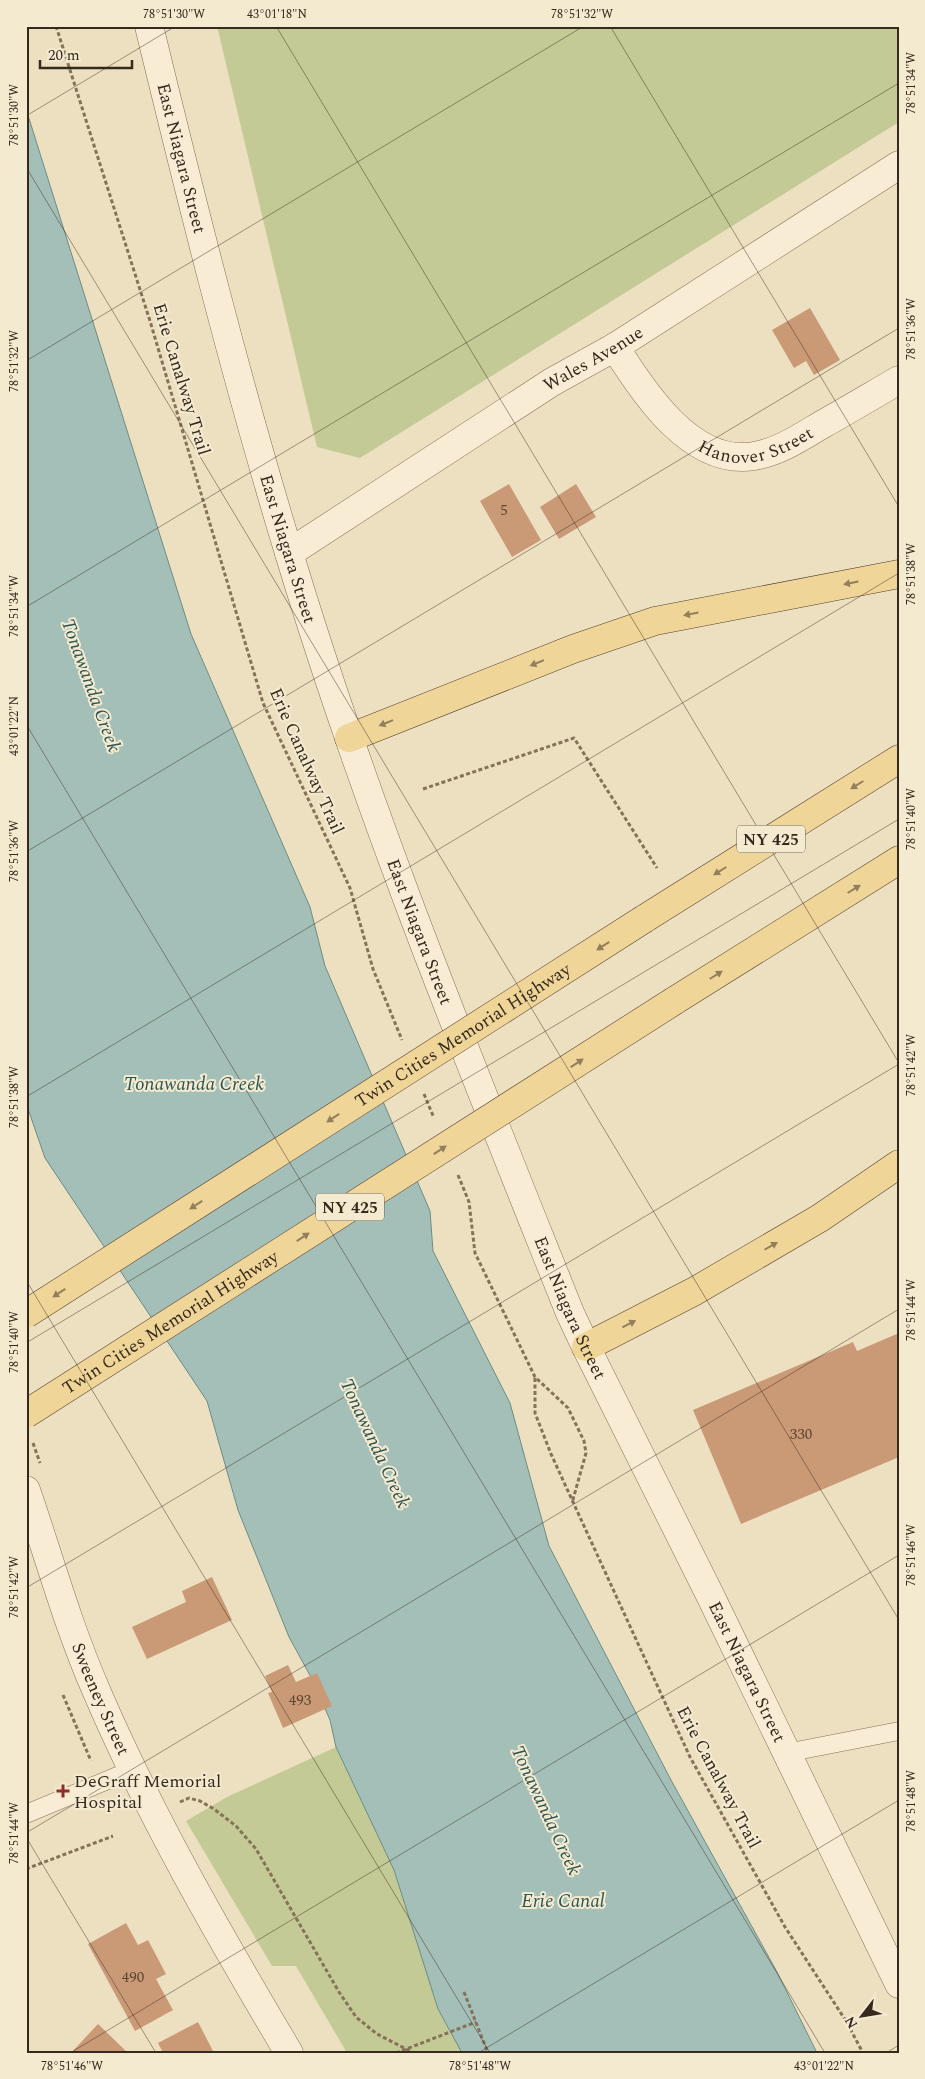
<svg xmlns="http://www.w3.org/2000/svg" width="925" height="2079" viewBox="0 0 925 2079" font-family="Spectral,serif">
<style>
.green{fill:#c4ca95}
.water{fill:#a4bfb7;stroke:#6b8d84}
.building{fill:#ca9a77}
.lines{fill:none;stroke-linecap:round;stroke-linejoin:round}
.service-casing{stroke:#867159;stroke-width:19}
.minor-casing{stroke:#867159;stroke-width:29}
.tertiary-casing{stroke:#867159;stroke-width:29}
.primary-casing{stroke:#533f2d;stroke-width:29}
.path{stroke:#867159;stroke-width:3;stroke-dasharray:4 2.5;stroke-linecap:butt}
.service{stroke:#f8edd4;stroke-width:18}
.minor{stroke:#f8edd4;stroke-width:28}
.tertiary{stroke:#f8edd4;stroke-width:28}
.primary{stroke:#f0d599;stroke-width:28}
.primary-bridge-casing{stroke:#533f2d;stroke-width:29;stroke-linecap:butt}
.primary-bridge{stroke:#f0d599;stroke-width:28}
.oneway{fill:#937f5b}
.ticks{fill:none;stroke:#36291d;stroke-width:1;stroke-opacity:0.45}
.poi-dot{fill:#932a2b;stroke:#f4ead0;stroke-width:2}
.labels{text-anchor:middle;stroke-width:4;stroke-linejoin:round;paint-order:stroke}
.number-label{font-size:15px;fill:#5b4534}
.shield{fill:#f4ead0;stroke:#6f6353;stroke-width:1}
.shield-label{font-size:16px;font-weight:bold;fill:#36291d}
.street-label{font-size:18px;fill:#36291d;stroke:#f4ead0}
.poi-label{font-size:18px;fill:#36291d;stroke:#f4ead0;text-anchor:start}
.water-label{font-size:19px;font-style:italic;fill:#2d5553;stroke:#f4ead0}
.neatline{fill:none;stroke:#36291d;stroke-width:2}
.ticks-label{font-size:12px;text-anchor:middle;fill:#36291d}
</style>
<rect width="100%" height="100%" fill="#ede0c1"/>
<g class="green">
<path d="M217 26H899V122L360 458 317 447Z"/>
<path d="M336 1747 394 1870 438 2009 462 2053H347L296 1966H272L186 1821 227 1797Z"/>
</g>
<path class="water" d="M26 109 191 634 310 907 325 966 430 1211 433 1251 510 1403 549 1546 671 1780 777 1972 817 2053H462L438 2009 394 1870 336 1747 330 1720 312 1679 289 1637 238 1510 207 1401 45 1158 26 1103Z"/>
<g class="building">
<path d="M810 308 840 360 814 375 806 361 794 368 772 330Z"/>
<path d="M509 484 541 540 512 557 480 501Z"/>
<path d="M576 484 596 517 559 539 540 507Z"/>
<path d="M899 1333V1457L741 1524 693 1410 853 1342 857 1351Z"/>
<path d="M212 1577 232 1620 147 1659 132 1627 186 1602 182 1591Z"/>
<path d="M288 1665 296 1682 317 1673 332 1706 283 1728 268 1693 272 1692 265 1676Z"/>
<path d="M126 1923 138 1945 148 1940 166 1974 156 1979 173 2010 135 2031 88 1944Z"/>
<path d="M198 2022 213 2051 163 2053 158 2043Z"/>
<path d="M98 2024 128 2053H71Z"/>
</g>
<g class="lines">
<g class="service-casing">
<g id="service">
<path d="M786 1753 899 1731"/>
<path d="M26 1814 132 1770"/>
</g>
</g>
<g class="minor-casing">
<g id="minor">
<path id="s1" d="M615 347C643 392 692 467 754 456 779 452 801 437 823 424 848 410 873 395 899 380"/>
<path id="s2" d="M289 553 552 382 615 347 899 165"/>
</g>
</g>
<g class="tertiary-casing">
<g id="tertiary">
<path id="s3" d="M149 26C192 203 236 379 289 553 367 812 470 1063 570 1313L586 1347 709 1593 899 1984"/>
<path id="s4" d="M26 1490C49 1557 68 1626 96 1690 150 1816 219 1935 289 2053"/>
</g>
</g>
<g class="primary-casing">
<g id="primary">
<path d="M349 738 573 649 655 621 899 574"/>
<path d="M644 919 899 759"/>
<path d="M674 1001 899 860"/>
<path d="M586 1347 695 1291 820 1218 899 1164"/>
</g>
</g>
<g class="path">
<path d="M56 26 150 321 263 703 350 888 373 969 402 1040"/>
<path d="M423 789 574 738 657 868"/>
<path d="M424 1094 434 1118"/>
<path d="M458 1175 469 1202 475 1253 535 1377 568 1408 584 1441 586 1453 572 1503"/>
<path d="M535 1378V1413L551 1454 690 1757 785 1927 846 2021 863 2053"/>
<path d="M33 1443 40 1463"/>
<path d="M63 1695 91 1761"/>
<path d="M180 1802 189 1798 200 1801 214 1809 236 1826 256 1849 339 1992 356 2017 377 2034 414 2053"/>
<path d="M26 1869 113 1836"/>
<path d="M464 1992 488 2053"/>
<path d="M351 2053H352"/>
<path d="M396 2053 476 2022"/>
</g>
<use href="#service" class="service"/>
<use href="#minor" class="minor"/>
<use href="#tertiary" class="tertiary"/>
<use href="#primary" class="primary"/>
<g class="primary-bridge-casing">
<g id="primary-bridge">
<path id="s5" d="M26 1314 644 919"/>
<path id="s6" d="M26 1414 674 1001"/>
</g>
</g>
<use href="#primary-bridge" class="primary-bridge"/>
</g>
<defs><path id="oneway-solid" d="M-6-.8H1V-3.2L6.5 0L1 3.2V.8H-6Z" transform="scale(1.25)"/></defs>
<g class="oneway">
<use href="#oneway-solid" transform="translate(851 583) rotate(169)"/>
<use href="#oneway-solid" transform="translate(691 614) rotate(169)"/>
<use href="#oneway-solid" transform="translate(537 663) rotate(158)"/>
<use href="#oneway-solid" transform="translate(386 723) rotate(158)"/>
<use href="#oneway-solid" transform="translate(857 785) rotate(148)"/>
<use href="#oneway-solid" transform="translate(720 871) rotate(148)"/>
<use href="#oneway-solid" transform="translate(854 889) rotate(-32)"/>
<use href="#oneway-solid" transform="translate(603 946) rotate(147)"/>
<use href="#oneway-solid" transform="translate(716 975) rotate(-32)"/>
<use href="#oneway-solid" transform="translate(577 1063) rotate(-33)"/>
<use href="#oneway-solid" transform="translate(333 1118) rotate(147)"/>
<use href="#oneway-solid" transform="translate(440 1150) rotate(-33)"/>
<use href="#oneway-solid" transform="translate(196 1205) rotate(147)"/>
<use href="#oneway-solid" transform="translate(303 1237) rotate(-33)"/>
<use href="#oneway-solid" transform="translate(771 1246) rotate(-30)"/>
<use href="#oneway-solid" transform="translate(59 1293) rotate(147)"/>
<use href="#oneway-solid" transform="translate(629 1324) rotate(-27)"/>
</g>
<path class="ticks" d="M276 26 899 1063M610 26 899 507M26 116 176 26M26 167 899 1620M26 361 584 26M26 607 899 83M26 724 825 2053M26 852 899 328M26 1097 899 573M26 1280 490 2053M26 1343 899 819M26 1588 899 1064M26 1833 899 1309M26 1837 156 2053M70 2053 899 1555M478 2053 899 1800M886 2053 899 2045"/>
<path class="poi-dot" d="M60.5 1783.5h5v5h5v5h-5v5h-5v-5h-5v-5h5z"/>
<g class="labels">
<g class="number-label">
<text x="504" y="515">5</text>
<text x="801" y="1439">330</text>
<text x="300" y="1705">493</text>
<text x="133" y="1982">490</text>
</g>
<g class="shield">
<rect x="737" y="825.5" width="68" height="27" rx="4"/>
<rect x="316" y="1193.5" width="68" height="27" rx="4"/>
</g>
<g class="shield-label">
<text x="771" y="845">NY 425</text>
<text x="350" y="1213">NY 425</text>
</g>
<g class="street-label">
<text dy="6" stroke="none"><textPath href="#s3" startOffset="136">East Niagara Street</textPath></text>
<text dy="6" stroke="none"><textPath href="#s2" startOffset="361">Wales Avenue</textPath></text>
<text transform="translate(182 379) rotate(73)" y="6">Erie Canalway Trail</text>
<text dy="6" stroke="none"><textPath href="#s1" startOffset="190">Hanover Street</textPath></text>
<text dy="6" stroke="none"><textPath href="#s3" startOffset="541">East Niagara Street</textPath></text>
<text transform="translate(307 761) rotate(66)" y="6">Erie Canalway Trail</text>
<text dy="6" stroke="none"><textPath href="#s3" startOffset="946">East Niagara Street</textPath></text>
<text dy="6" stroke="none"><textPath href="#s5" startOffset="518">Twin Cities Memorial Highway</textPath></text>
<text dy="6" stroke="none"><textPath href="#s3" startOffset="1351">East Niagara Street</textPath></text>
<text dy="6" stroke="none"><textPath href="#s6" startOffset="171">Twin Cities Memorial Highway</textPath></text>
<text dy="6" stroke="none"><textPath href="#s3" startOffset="1756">East Niagara Street</textPath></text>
<text dy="6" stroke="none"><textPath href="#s4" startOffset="222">Sweeney Street</textPath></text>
<text transform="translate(719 1777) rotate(62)" y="6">Erie Canalway Trail</text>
</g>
<g class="poi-label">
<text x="74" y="1787">DeGraff Memorial<tspan x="74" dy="21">Hospital</tspan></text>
</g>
<g class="water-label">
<text transform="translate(92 685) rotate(70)" y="7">Tonawanda Creek</text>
<text x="194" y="1090">Tonawanda Creek</text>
<text transform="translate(376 1443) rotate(65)" y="7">Tonawanda Creek</text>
<text transform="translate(547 1810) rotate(65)" y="7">Tonawanda Creek</text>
<text x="563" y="1907">Erie Canal</text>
</g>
</g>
<rect width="925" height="2079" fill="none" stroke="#f4ead0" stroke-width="55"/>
<g transform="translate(862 2016) rotate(239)" stroke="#f4ead0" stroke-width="4" paint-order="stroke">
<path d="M0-4L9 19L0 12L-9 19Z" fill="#36291d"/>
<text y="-8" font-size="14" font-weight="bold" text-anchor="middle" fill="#36291d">N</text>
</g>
<path d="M40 60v8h92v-8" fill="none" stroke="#36291d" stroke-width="2.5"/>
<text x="48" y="60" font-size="15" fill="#36291d" stroke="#f4ead0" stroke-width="4" paint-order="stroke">20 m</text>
<rect x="28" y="28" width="870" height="2024" class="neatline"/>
<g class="ticks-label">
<text x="174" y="18">78°51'30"W</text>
<text x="277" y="18">43°01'18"N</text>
<text x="582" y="18">78°51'32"W</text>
<text transform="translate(911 83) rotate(-90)" y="4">78°51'34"W</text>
<text transform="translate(14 115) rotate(-90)" y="4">78°51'30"W</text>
<text transform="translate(911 329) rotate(-90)" y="4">78°51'36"W</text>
<text transform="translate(14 361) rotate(-90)" y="4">78°51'32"W</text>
<text transform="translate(911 574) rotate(-90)" y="4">78°51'38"W</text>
<text transform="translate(14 606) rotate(-90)" y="4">78°51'34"W</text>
<text transform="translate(14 726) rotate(-90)" y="4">43°01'22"N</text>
<text transform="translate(911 819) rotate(-90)" y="4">78°51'40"W</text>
<text transform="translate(14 851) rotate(-90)" y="4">78°51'36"W</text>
<text transform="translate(911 1065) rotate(-90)" y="4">78°51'42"W</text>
<text transform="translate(14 1097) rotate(-90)" y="4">78°51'38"W</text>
<text transform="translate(911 1310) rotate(-90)" y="4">78°51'44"W</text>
<text transform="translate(14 1342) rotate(-90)" y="4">78°51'40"W</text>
<text transform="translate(911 1555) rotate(-90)" y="4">78°51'46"W</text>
<text transform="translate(14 1587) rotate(-90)" y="4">78°51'42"W</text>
<text transform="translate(911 1801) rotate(-90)" y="4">78°51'48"W</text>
<text transform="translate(14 1833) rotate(-90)" y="4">78°51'44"W</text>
<text x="72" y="2070">78°51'46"W</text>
<text x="480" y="2070">78°51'48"W</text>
<text x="824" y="2070">43°01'22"N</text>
</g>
</svg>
